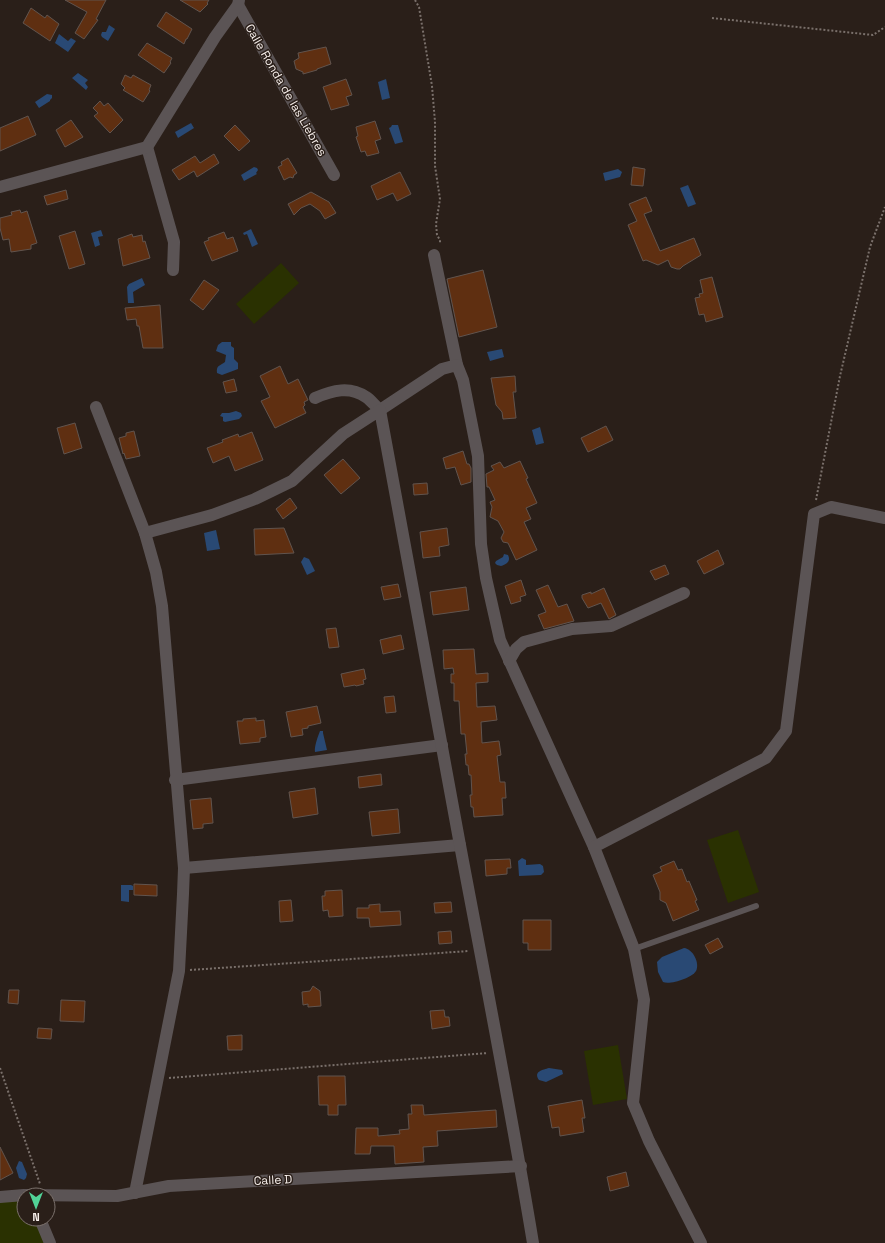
<svg xmlns="http://www.w3.org/2000/svg" width="885" height="1243" viewBox="0 0 885 1243" font-family="'Space Grotesk',sans-serif">
<style>
.green{fill:#2a3101}
.water{fill:#294974}
.building{fill:#5f2f11;stroke:#61544e}
.lines{fill:none;stroke-linecap:round;stroke-linejoin:round}
.path{stroke:#7a706b;stroke-width:2;stroke-dasharray:2 2;stroke-linecap:butt}
.lane{stroke:#5b5455;stroke-width:6}
.street{stroke:#5b5455;stroke-width:12}
.labels{text-anchor:middle;stroke-width:3;stroke-linejoin:round;paint-order:stroke}
.street-label{font-size:12px;fill:#f6eeea;stroke:#2a1f19}
</style>
<rect width="100%" height="100%" fill="#2a1f19"/>
<g class="green">
<path d="M281 263 299 283 254 324 236 304Z"/>
<path d="M738 830 759 892 728 903 707 840Z"/>
<path d="M618 1045 627 1099 593 1105 584 1051Z"/>
<path d="M24 1195V1219H40L50 1243H0V1197Z"/>
</g>
<g class="water">
<path d="M109 25 115 29 108 41 102 37 101 35 102 32H106Z"/>
<path d="M59 34 68 41 71 38 76 41 68 52 55 43Z"/>
<path d="M78 73 88 80 85 83 88 87 86 90 72 78Z"/>
<path d="M386 79 390 98 382 100 378 82Z"/>
<path d="M47 94 52 95V98L50 100V101L39 108 35 102Z"/>
<path d="M191 123 194 128 178 138 175 132Z"/>
<path d="M392 125H398L403 142 395 144 389 128 391 127Z"/>
<path d="M254 167 257 168 258 170 256 173 257 174 244 181 241 175Z"/>
<path d="M618 169 622 172 620 177 605 181 603 173Z"/>
<path d="M688 185 696 204 688 207 680 188Z"/>
<path d="M251 229 258 244 252 247 247 234 244 235 243 233Z"/>
<path d="M101 230 103 236 98 237 100 245 95 247 91 233Z"/>
<path d="M142 278 145 285 133 292 134 303H128L127 287 129 284Z"/>
<path d="M222 342H231V346L234 348V359L238 363V369L222 375 217 373C216 365 220 366 225 362L226 355 216 351 218 345Z"/>
<path d="M502 349 504 357 490 361 487 352Z"/>
<path d="M236 411 241 413 242 416 239 419 225 422 223 421V417L220 416 222 413H229Z"/>
<path d="M540 427 544 443 536 445 532 430Z"/>
<path d="M216 530 220 549 207 551 204 533Z"/>
<path d="M504 554 508 555C511 561 507 564 501 566L497 565 495 563 496 561 503 557Z"/>
<path d="M304 557 309 559 315 571 307 575 301 562Z"/>
<path d="M320 731H323V733L327 750 315 752C314 747 318 736 320 731Z"/>
<path d="M522 858 526 860V865L540 864 543 866 544 872 541 875 519 876 518 861Z"/>
<path d="M121 885H131L133 886V890H129V902L121 901Z"/>
<path d="M684 948C693 949 700 963 696 971 692 978 670 985 663 982L658 972 657 962 662 957Z"/>
<path d="M549 1068 562 1070 563 1074 546 1082 539 1080C533 1071 543 1070 549 1068Z"/>
<path d="M19 1161 22 1162 27 1174 26 1178 24 1180 19 1178 16 1168Z"/>
</g>
<g class="building">
<path d="M65 0H106L96 19 98 20 84 39 75 33 87 12Z"/>
<path d="M180 0H209L207 3 208 4 200 12Z"/>
<path d="M31 8 45 18 47 15 59 24 50 41 23 23Z"/>
<path d="M166 12 192 29 187 39H186L184 44 157 26Z"/>
<path d="M147 43 172 58 170 62 171 63 164 73 138 55Z"/>
<path d="M326 47 331 64 317 69V70L303 74V72L296 69 294 61 299 58 298 53Z"/>
<path d="M125 75 131 78 133 75 151 85 149 90 150 91 143 102 123 90 125 88 121 84Z"/>
<path d="M346 79 352 95 346 97 349 105 331 110 323 87Z"/>
<path d="M100 101 104 106 108 103 123 120 110 133 94 116 98 113 93 108Z"/>
<path d="M28 116 36 135 0 151V128Z"/>
<path d="M71 120 83 137 65 147 56 130Z"/>
<path d="M375 121 381 139 375 141 379 153 367 156 365 151 361 152 356 137 358 136 356 127Z"/>
<path d="M235 125 250 141 239 151 224 136Z"/>
<path d="M214 154 219 163 197 177 194 171 179 180 172 170 195 156 200 163Z"/>
<path d="M288 158 297 173 294 175 293 178 290 177 284 180 278 167 282 165 281 162Z"/>
<path d="M633 167 645 169 643 186 631 185Z"/>
<path d="M400 172 411 194 397 201 393 193 377 200 371 186Z"/>
<path d="M66 190 68 199 47 205 44 196Z"/>
<path d="M311 192 329 202 336 213 325 219 320 211 310 204 301 208 294 215 288 204Z"/>
<path d="M646 197 652 211 644 214 660 251 694 238 701 255 683 266 680 269H677L671 267 668 260 658 265 646 260 643 261 628 225 637 221 629 204Z"/>
<path d="M20 210 21 213 27 211 37 243 31 245V249L11 252 9 239 3 240 0 228V218L12 215 11 212Z"/>
<path d="M75 231 85 264 69 269 59 236Z"/>
<path d="M224 232 227 239 233 237 238 251 212 261 204 242 209 240 208 238Z"/>
<path d="M132 234 133 237 142 235 143 242 145 241 150 258 123 266 118 239Z"/>
<path d="M483 270 497 327 459 337 447 279Z"/>
<path d="M712 277 723 317 706 322 704 314 699 315 695 298 700 297 699 294 703 293 700 280Z"/>
<path d="M204 280 219 290 203 310 190 300Z"/>
<path d="M160 305 163 348H143L139 326H137L136 319 127 320 125 308Z"/>
<path d="M280 366 288 384 298 379 308 400 304 402 305 405 303 407 306 413 275 428 261 401 270 397 260 376Z"/>
<path d="M515 376 516 392H513L516 418 503 419 502 412 496 405 491 378Z"/>
<path d="M234 379 237 391 226 393 223 382Z"/>
<path d="M75 423 82 448 64 454 57 428Z"/>
<path d="M606 426 613 440 588 452 581 438Z"/>
<path d="M134 431 140 456 126 459 124 453 123 454 119 438 126 436V433Z"/>
<path d="M252 432 263 460 235 471 229 456 213 463 207 448 223 442 222 440 238 434 239 437Z"/>
<path d="M463 451 467 464H469L471 468V482L461 485 455 467 446 469 443 458Z"/>
<path d="M343 459 360 478 341 494 324 475Z"/>
<path d="M520 461 528 478 526 479 537 503 526 508 531 519 524 522 537 550 516 560 508 543 503 542 501 538 504 532 498 521 490 517 492 507 490 502 495 500 489 487H487L486 474 494 470 491 466 500 462 504 468Z"/>
<path d="M427 483 428 494 414 495 413 484Z"/>
<path d="M290 498 297 508 283 519 276 509Z"/>
<path d="M284 528 294 553 255 555 254 529Z"/>
<path d="M447 528 449 545 439 547 440 556 423 558 420 532Z"/>
<path d="M718 550 724 564 704 574 697 561Z"/>
<path d="M665 565 669 574 655 580 650 571Z"/>
<path d="M521 580 526 595 520 597 521 601 511 604 505 586Z"/>
<path d="M398 584 401 597 384 600 381 587Z"/>
<path d="M548 585 558 607 567 604 574 621 544 629 538 615 546 612 536 590Z"/>
<path d="M466 587 469 610 433 615 430 592Z"/>
<path d="M604 588 616 615 609 619 601 603 588 608 582 598V595L591 592V594Z"/>
<path d="M336 628 339 647 329 648 326 629Z"/>
<path d="M401 635 404 649 383 654 380 640Z"/>
<path d="M474 649 476 674 488 673V682L476 683 477 707 495 706 497 720 481 722 482 743 499 741 501 755 497 756 500 782H505L506 798H502L503 815 474 817 473 807H471L470 795H472L471 775H469L468 765H466L465 754H467L465 734H461L459 701H454V683H451V674H454L453 668 444 669 443 650Z"/>
<path d="M364 669 366 679 363 680 364 684 356 686 355 685 344 687 341 674Z"/>
<path d="M394 696 396 712 386 713 384 697Z"/>
<path d="M317 706 321 723 308 726V728L302 729 303 735 291 737 286 712Z"/>
<path d="M256 718V721L264 720 266 737 260 738V742L240 744 237 721H243V719Z"/>
<path d="M381 774 382 785 359 788 358 777Z"/>
<path d="M315 788 318 814 293 818 289 792Z"/>
<path d="M211 798 213 823 203 824V828L193 829 190 800Z"/>
<path d="M398 809 400 833 372 836 369 812Z"/>
<path d="M510 859 511 868H507V874L486 876 485 860Z"/>
<path d="M674 861 678 870 682 869 687 882 689 881 697 900 695 901 699 910 673 921 666 903 660 900V892L653 875 662 871 660 867Z"/>
<path d="M134 884 157 885V896L134 895Z"/>
<path d="M342 890 343 916 329 917 328 910 323 911 322 896H325V891Z"/>
<path d="M291 900 293 921 280 922 279 901Z"/>
<path d="M451 902 452 912 435 913 434 903Z"/>
<path d="M380 904V912L400 911 401 925 370 927 369 918H357V908H369V905Z"/>
<path d="M523 920H551V950H528V943H523Z"/>
<path d="M451 931 452 943 439 944 438 932Z"/>
<path d="M718 938 723 947 710 954 705 945Z"/>
<path d="M313 986 320 991 321 1006 308 1007V1004L303 1005 302 992 310 991Z"/>
<path d="M9 990H19L18 1004 8 1003Z"/>
<path d="M61 1000 85 1001 84 1022 60 1021Z"/>
<path d="M444 1010 445 1017H449L450 1026 432 1029 430 1011Z"/>
<path d="M38 1028 52 1029 51 1039 37 1038Z"/>
<path d="M242 1035V1050H228L227 1036Z"/>
<path d="M318 1076H345L346 1105H338V1115H328V1105H319Z"/>
<path d="M582 1100 585 1118H582L584 1132 560 1136 559 1127 552 1128 548 1106Z"/>
<path d="M411 1105H423L424 1115 496 1110 497 1127 437 1131 438 1146 423 1147 424 1162 395 1164 394 1146H371L370 1154H355L356 1128H378V1136L400 1134 399 1130 409 1129 408 1114H412Z"/>
<path d="M0 1147 13 1173 0 1180Z"/>
<path d="M626 1172 629 1186 610 1191 607 1177Z"/>
</g>
<g class="lines">
<g class="path">
<path d="M415 0 419 7 432 86 435 122V166L440 199 436 224 437 235 440 240V244"/>
<path d="M712 18 873 35 885 27"/>
<path d="M816 500 840 376 870 247 885 207"/>
<path d="M190 970 469 951"/>
<path d="M0 1068 40 1184"/>
<path d="M169 1078 488 1053"/>
</g>
<path class="lane" d="M634 949 756 906"/>
<g class="street">
<path d="M238 5 334 175"/>
<path d="M147 147 174 242 173 270"/>
<path d="M0 187 147 147 215 37 238 5 239 0"/>
<path d="M434 255 457 365"/>
<path d="M315 398C333 390 350 386 366 397 371 400 375 406 380 410L442 369 457 365 463 380 478 456 481 544 486 578 500 640 594 847"/>
<path d="M96 407 145 533"/>
<path d="M509 661 516 649 524 642 572 629 611 626 684 593"/>
<path d="M175 780 442 745"/>
<path d="M184 868 460 845"/>
<path d="M135 1193 179 971 183 894 184 868 162 606 156 572 145 533 212 515 255 499 292 481 343 434 380 410C408 555 434 700 460 845 485 978 511 1110 533 1243"/>
<path d="M26 1195 117 1196 169 1186 521 1166"/>
<path d="M0 1197 24 1195"/>
<path d="M40 1219 50 1243"/>
<path d="M701 1243 649 1141 633 1103 644 1000 634 949 594 847 766 758 786 731 814 514 831 507 885 518"/>
</g>
</g>
<g class="labels">
<g class="street-label">
<text transform="translate(286 90) rotate(60)" y="4">Calle Ronda de las Liebres</text>
<text transform="translate(273 1180) rotate(-3)" y="4">Calle D</text>
</g>
</g>
<g transform="translate(36 1207) rotate(180)"><circle r="19" fill="#2a1f19" stroke="#7c726d"/>
<path d="M0-3L7 15L0 10L-7 15Z" fill="#51d397"/>
<text y="-6" font-size="11" font-weight="bold" text-anchor="middle" fill="#f6eeea">N</text>
</g>
</svg>
